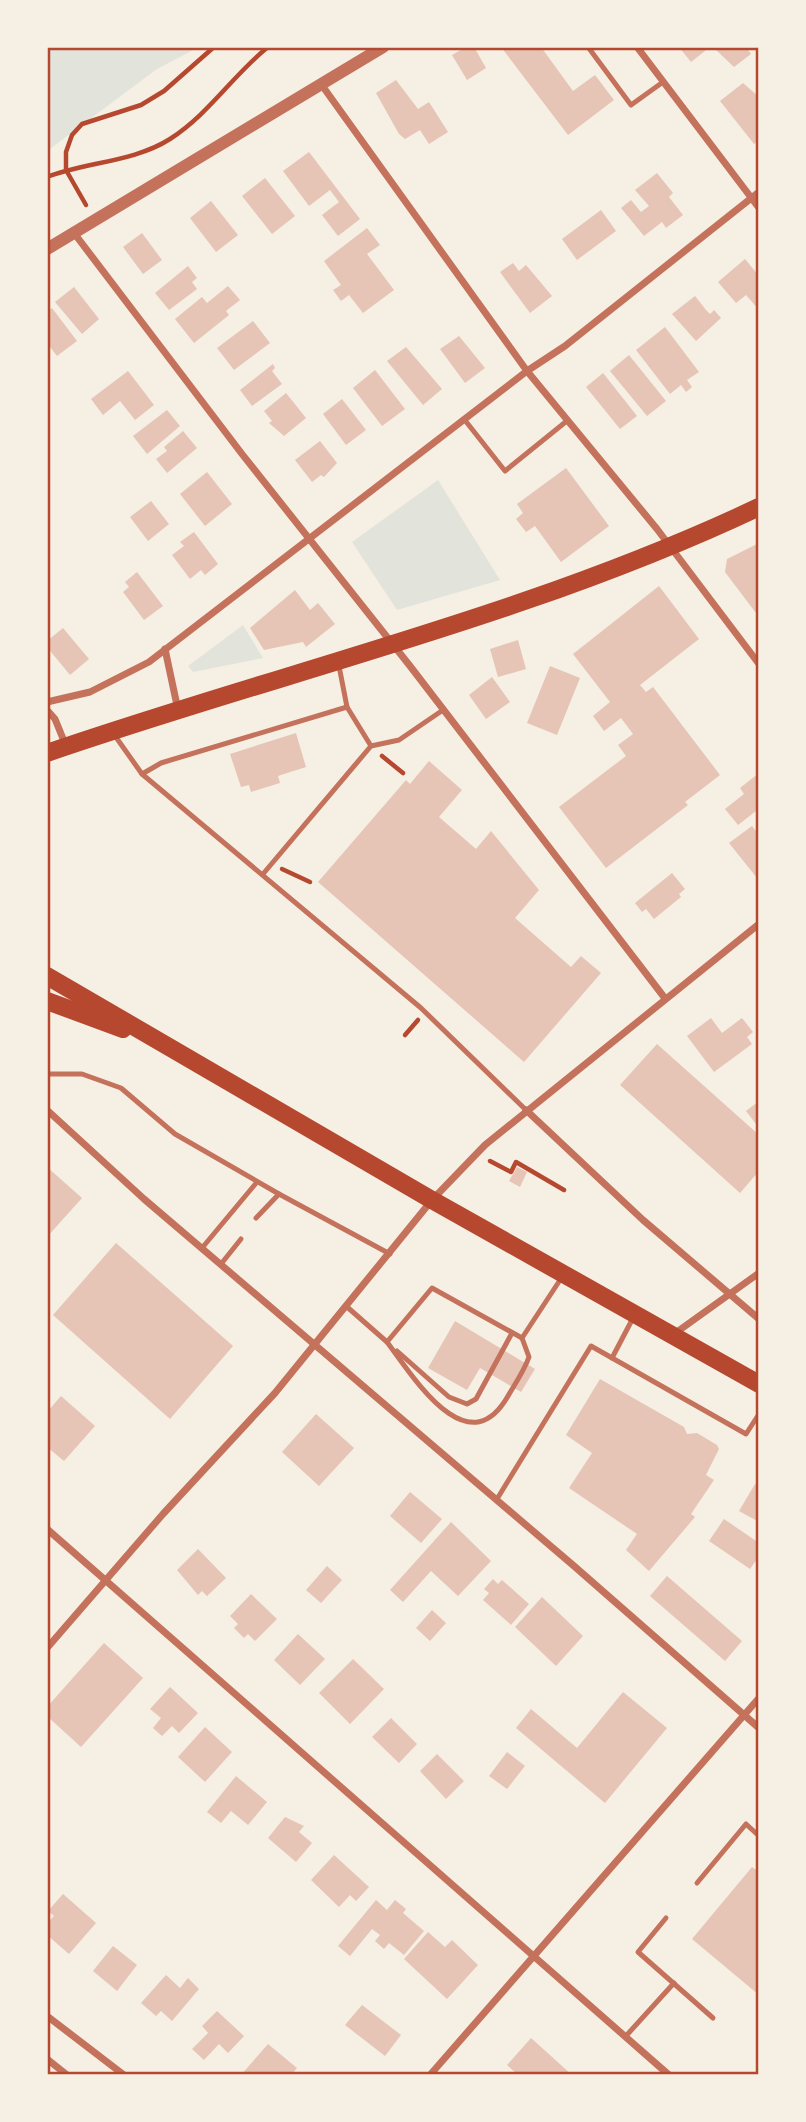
<svg xmlns="http://www.w3.org/2000/svg" width="806" height="2122" viewBox="0 0 806 2122" font-family="'Alegreya Sans',sans-serif">
<style>
.green{fill:#e2e4dc}
.building{fill:#e6c5b7}
.lines{fill:none;stroke-linecap:round;stroke-linejoin:round}
.path{stroke:#b5482f;stroke-width:4.5}
.service{stroke:#c5725c;stroke-width:5}
.minor{stroke:#c5725c;stroke-width:7}
.tertiary{stroke:#c5725c;stroke-width:12}
.primary{stroke:#b5482f;stroke-width:18}
.neatline{fill:none;stroke:#b5482f;stroke-width:2.5}
</style>
<rect width="100%" height="100%" fill="#f6efe4"/>
<g class="green">
<path d="M47 47H199L157 69 47 151Z"/>
<path d="M438 480 500 580 397 610 352 542Z"/>
<path d="M243 625 263 658 193 672 188 666Z"/>
</g>
<g class="building">
<path d="M466 47H474L486 68 467 80 452 55Z"/>
<path d="M501 47H541L573 91 595 75 614 100 568 135Z"/>
<path d="M679 47H710L691 62Z"/>
<path d="M713 47H746L751 54 734 67Z"/>
<path d="M396 80 418 109 429 102 448 132 429 144 420 130 405 139 399 134 376 93Z"/>
<path d="M743 83 759 97V140L754 144 720 101Z"/>
<path d="M309 152 360 219 338 236 322 215 339 202 330 190 309 206 283 171Z"/>
<path d="M657 173 673 193 669 197 683 215 666 228 662 222 644 236 621 208 631 200 641 212 649 206 635 190Z"/>
<path d="M265 178 295 216 272 234 242 196Z"/>
<path d="M211 201 238 235 216 252 190 218Z"/>
<path d="M601 210 616 231 577 260 562 239Z"/>
<path d="M367 228 380 245 367 254 394 290 363 313 349 295 341 301 333 290 341 285 324 261Z"/>
<path d="M142 233 162 260 143 274 123 247Z"/>
<path d="M745 259 759 276V310L746 295 736 303 718 282Z"/>
<path d="M513 263 519 271 526 265 552 296 530 313 500 272Z"/>
<path d="M188 266 197 278 192 282 197 289 169 310 155 293Z"/>
<path d="M228 286 240 300 226 311 229 315 194 343 175 319 202 297 207 303Z"/>
<path d="M74 287 99 319 82 334 55 302Z"/>
<path d="M695 296 706 310 710 314 714 310 721 318 696 341 672 314Z"/>
<path d="M52 308 77 341 57 356 47 343V312Z"/>
<path d="M253 321 270 343 234 370 217 348Z"/>
<path d="M665 327 699 372 687 380 692 387 686 392 681 385 670 394 636 350Z"/>
<path d="M459 336 485 368 465 383 440 349Z"/>
<path d="M406 347 442 389 423 405 387 361Z"/>
<path d="M629 355 666 401 647 416 610 371Z"/>
<path d="M273 364 275 368 272 371 282 384 252 406 240 390Z"/>
<path d="M375 370 405 409 382 426 353 388Z"/>
<path d="M128 371 154 405 135 420 120 401 103 415 91 399Z"/>
<path d="M603 373 637 416 620 429 586 387Z"/>
<path d="M286 393 306 418 284 436 269 423 272 421 264 411Z"/>
<path d="M342 399 366 430 346 445 323 414Z"/>
<path d="M167 410 180 426 147 454 133 436Z"/>
<path d="M183 431 197 448 167 473 156 459 167 451 164 447Z"/>
<path d="M320 441 337 463 324 477 321 475 312 482 295 460Z"/>
<path d="M566 468 609 526 561 562 535 526 526 532 516 519 523 513 517 504Z"/>
<path d="M207 472 232 504 205 526 180 494Z"/>
<path d="M151 501 169 524 148 541 130 517Z"/>
<path d="M194 532 218 564 205 575 201 570 190 579 172 555 184 546 180 542Z"/>
<path d="M759 543V617L725 572 727 559Z"/>
<path d="M137 572 163 606 144 620 123 592 129 587 125 582Z"/>
<path d="M659 586 699 639 640 685 646 692 653 687 720 775 685 802 688 805 606 868 559 807 626 756 618 745 633 734 621 718 604 731 593 716 610 702 573 654Z"/>
<path d="M295 590 310 610 318 603 335 624 306 647 303 642 264 650 250 628Z"/>
<path d="M63 628 89 659 70 675 47 647V641Z"/>
<path d="M518 640 526 669 498 677 490 649Z"/>
<path d="M550 666 580 678 557 735 527 723Z"/>
<path d="M492 677 510 702 486 719 469 695Z"/>
<path d="M296 733 306 767 278 776 280 783 251 792 249 785 241 787 230 754Z"/>
<path d="M429 761 462 790 439 817 476 849 491 831 539 890 515 918 571 967 581 956 601 973 524 1062 318 882 406 780 410 784Z"/>
<path d="M759 773V814L756 811 738 825 725 809 744 794 740 788Z"/>
<path d="M752 826 759 835 757 878 729 843Z"/>
<path d="M672 873 685 889 679 894 681 897 654 919 646 909 642 912 635 903Z"/>
<path d="M711 1018 722 1033 742 1018 753 1032 747 1037 752 1044 714 1072 687 1036Z"/>
<path d="M657 1044 759 1135V1171L740 1193 620 1085Z"/>
<path d="M759 1101V1128L746 1111Z"/>
<path d="M47 1167 82 1198 47 1237Z"/>
<path d="M517 1167 527 1172 520 1187 509 1181Z"/>
<path d="M116 1243 233 1346 170 1419 53 1315Z"/>
<path d="M455 1321 535 1369 521 1392 480 1368 467 1390 428 1368Z"/>
<path d="M600 1379 684 1427 687 1434 697 1433 717 1445 719 1449 706 1475 714 1480 691 1514 695 1517 649 1571 626 1550 637 1534 569 1488 592 1453 566 1435Z"/>
<path d="M61 1396 95 1426 64 1461 47 1447V1412Z"/>
<path d="M316 1414 354 1448 319 1486 282 1452Z"/>
<path d="M755 1484 759 1486V1522L739 1511Z"/>
<path d="M410 1492 442 1519 421 1543 390 1516Z"/>
<path d="M724 1519 759 1543V1556L750 1569 709 1541Z"/>
<path d="M451 1522 491 1561 458 1596 431 1571 403 1602 390 1590Z"/>
<path d="M198 1549 226 1578 207 1596 202 1591 198 1595 177 1570Z"/>
<path d="M327 1566 342 1580 321 1603 306 1590Z"/>
<path d="M667 1576 742 1641 725 1661 650 1596Z"/>
<path d="M493 1579 498 1584 502 1580 529 1604 511 1625 483 1600 489 1593 484 1589Z"/>
<path d="M251 1594 277 1619 255 1641 248 1634 244 1638 234 1628 238 1624 230 1616Z"/>
<path d="M542 1597 583 1636 556 1666 515 1627Z"/>
<path d="M432 1610 446 1623 430 1641 416 1628Z"/>
<path d="M298 1634 325 1659 300 1685 274 1660Z"/>
<path d="M104 1643 143 1678 81 1747 47 1716V1707Z"/>
<path d="M353 1659 384 1689 350 1724 319 1693Z"/>
<path d="M170 1687 198 1713 179 1733 172 1726 162 1736 153 1728 161 1718 150 1709Z"/>
<path d="M623 1692 667 1728 605 1803 516 1728 531 1709 577 1748Z"/>
<path d="M391 1718 417 1744 399 1763 372 1737Z"/>
<path d="M205 1727 232 1752 205 1782 178 1757Z"/>
<path d="M507 1752 525 1766 507 1789 489 1776Z"/>
<path d="M437 1754 464 1781 446 1799 420 1771Z"/>
<path d="M236 1776 267 1802 248 1825 231 1811 221 1823 207 1812Z"/>
<path d="M285 1817 304 1826 299 1832 312 1843 296 1862 268 1838Z"/>
<path d="M334 1855 369 1887 356 1901 350 1895 339 1907 311 1880Z"/>
<path d="M752 1867 759 1872V1995L692 1939Z"/>
<path d="M63 1894 96 1923 69 1954 47 1935V1923L54 1916 48 1911Z"/>
<path d="M376 1900 387 1910 395 1900 406 1909 403 1913 424 1931 404 1955 389 1943 384 1949 375 1941 380 1935 372 1929 350 1956 338 1946Z"/>
<path d="M428 1932 445 1947 452 1940 478 1965 447 1999 404 1959Z"/>
<path d="M113 1946 137 1965 117 1991 93 1971Z"/>
<path d="M166 1975 180 1988 188 1978 199 1989 172 2021 161 2011 156 2016 141 2003Z"/>
<path d="M362 2005 401 2035 385 2056 345 2025Z"/>
<path d="M217 2011 244 2036 228 2053 219 2044 204 2060 192 2049 208 2033 202 2026Z"/>
<path d="M531 2038 572 2075H518L507 2065Z"/>
<path d="M268 2044 297 2068 291 2075H241Z"/>
</g>
<g class="lines">
<g class="path">
<path d="M47 177C86 162 134 162 170 139 209 114 233 75 268 47"/>
<path d="M86 205 66 170V152L72 135 82 124 141 105 164 91 214 47"/>
<path d="M382 756 403 773"/>
<path d="M282 869 310 882"/>
<path d="M405 1035 418 1020"/>
<path d="M490 1161 511 1172 516 1162 564 1190"/>
</g>
<g class="service">
<path d="M588 47 631 105 663 82"/>
<path d="M464 419 505 471 568 420"/>
<path d="M339 666 347 707 371 746"/>
<path d="M113 733 142 774 421 1008 526 1110"/>
<path d="M142 774 161 763 347 707"/>
<path d="M263 874 371 746 399 740 443 710"/>
<path d="M47 1074H82L121 1088 175 1134 279 1194"/>
<path d="M256 1218 279 1194 390 1254"/>
<path d="M202 1248 257 1182"/>
<path d="M221 1264 241 1239"/>
<path d="M346 1306 387 1342 432 1288 522 1338 562 1277"/>
<path d="M387 1342C414 1378 468 1466 508 1396 515 1384 524 1371 529 1357L522 1338"/>
<path d="M397 1351 449 1397 467 1404 476 1399 512 1333"/>
<path d="M612 1358 633 1318"/>
<path d="M497 1499 591 1346 746 1434 759 1414"/>
<path d="M697 1883 746 1824 759 1836"/>
<path d="M666 1918 638 1952 713 2018"/>
<path d="M625 2037 674 1983"/>
</g>
<g class="minor">
<path d="M637 47 759 208"/>
<path d="M321 84 527 371 657 529 759 664"/>
<path d="M74 233 242 454 410 666 664 997"/>
<path d="M165 649 178 710"/>
<path d="M47 702 90 692 149 662 527 371 565 346 759 192"/>
<path d="M47 710 55 719 66 746"/>
<path d="M47 1110 144 1199 574 1566 759 1728"/>
<path d="M526 1110 643 1220 759 1319"/>
<path d="M674 1334 759 1273"/>
<path d="M47 1529 669 2075"/>
<path d="M47 1648 163 1514 275 1393 432 1200 485 1145 759 924"/>
<path d="M47 2016 124 2075"/>
<path d="M47 2059 67 2075"/>
<path d="M430 2075 759 1698"/>
</g>
<path class="tertiary" d="M47 249 383 47"/>
<g class="primary">
<path d="M47 753C285 671 531 615 759 507"/>
<path d="M47 976 432 1200 759 1384"/>
<path d="M47 1001 123 1029"/>
</g>
</g>
<rect width="806" height="2122" fill="none" stroke="#f6efe4" stroke-width="98"/>
<rect x="49" y="49" width="708" height="2024" class="neatline"/>
</svg>
